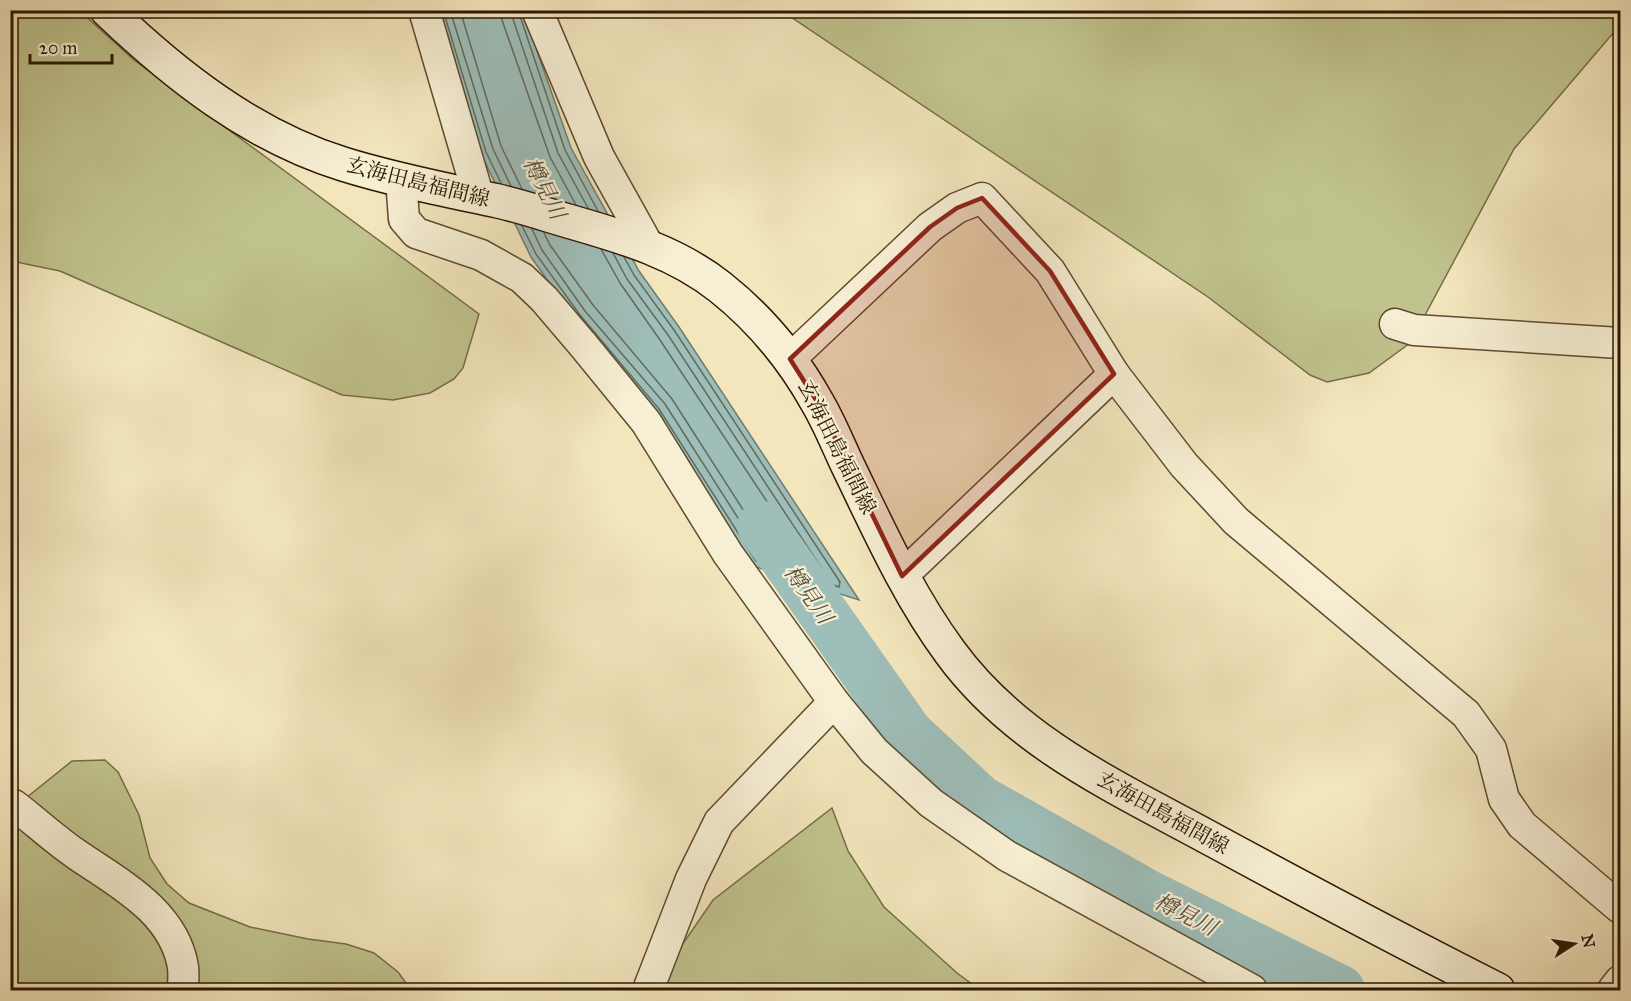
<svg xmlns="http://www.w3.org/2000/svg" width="1631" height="1001" viewBox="0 0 1631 1001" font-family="'IM FELL Great Primer','Noto Serif JP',serif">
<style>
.green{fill:#c0c38d;stroke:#766d46;stroke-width:1.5}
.water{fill:#9ebeb9;stroke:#707b6f;stroke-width:1.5}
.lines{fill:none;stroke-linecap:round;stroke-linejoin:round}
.shore{stroke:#646a5c;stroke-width:1.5}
.river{stroke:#9ebeb9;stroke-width:50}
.street-casing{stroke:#5d4b2f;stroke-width:33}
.secondary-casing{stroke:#2b1700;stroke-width:36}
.street{stroke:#f7efd4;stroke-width:30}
.secondary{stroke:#f7efd4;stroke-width:33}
.marked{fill:#8f2418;fill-opacity:0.2;stroke:#8f2418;stroke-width:4.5;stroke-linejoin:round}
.labels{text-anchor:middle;stroke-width:4.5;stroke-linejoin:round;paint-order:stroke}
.street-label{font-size:21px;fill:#2b1700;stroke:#f7efd4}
.water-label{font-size:22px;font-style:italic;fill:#535141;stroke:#f7efd4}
</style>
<rect width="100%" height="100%" fill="#f3e6bd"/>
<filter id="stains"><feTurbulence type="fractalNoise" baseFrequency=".00333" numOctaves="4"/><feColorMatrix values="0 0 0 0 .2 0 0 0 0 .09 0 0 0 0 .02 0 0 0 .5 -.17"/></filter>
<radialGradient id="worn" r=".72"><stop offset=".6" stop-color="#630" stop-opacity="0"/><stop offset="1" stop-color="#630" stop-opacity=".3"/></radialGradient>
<g class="green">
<path d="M1620 10V25L1514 149 1410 343 1369 373 1327 382 1310 375 1208 297 782 11Z"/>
<path d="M10 11H80L134 60 479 314 463 368 454 379 430 393 393 400 342 395 60 271 11 261Z"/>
<path d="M105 760 118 772 139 815 150 858 167 884 189 903 250 927 308 939 346 944 374 953 398 972 411 990H11V810L72 761Z"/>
<path d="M832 808 848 851 884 907 957 973 980 990H651L713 900Z"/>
</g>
<path class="water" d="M436 11H523L571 148 639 271 679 327 859 600 753 566 575 319 531 257 481 154Z"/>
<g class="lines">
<g class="shore">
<path d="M443 10 486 152 501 183"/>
<path d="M450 10 493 149 511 186"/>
<path d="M460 10 501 146 522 189"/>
<path d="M501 10 502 20 550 157 576 205"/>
<path d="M510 10 558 153 588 208"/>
<path d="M518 10 565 150 598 211"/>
<path d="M522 226 536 254 580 315 659 409 756 561 839 587 840 582 674 330 634 275 624 257"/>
<path d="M532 229 542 250 585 311 665 404 761 554 821 573 822 569 668 335 627 279 613 253"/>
<path d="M544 233 550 245 593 305 672 399 767 547 800 557 801 553 660 340 620 283 601 249"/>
</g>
<path class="river" d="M762 526 908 733 980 800 1150 896 1340 990"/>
<g class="street-casing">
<g id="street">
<path d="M424 10 479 198"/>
<path d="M537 10 599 157 648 245"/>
<path d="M401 179 404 219 416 233 481 255 522 278 544 299 584 346 646 422 728 554 834 702 874 751 931 803 1007 856 1252 990"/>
<path d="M1395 324 1414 330 1620 343"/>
<path d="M790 359 930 227 957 208 982 198 1050 271 1114 374"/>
<path d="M902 576 1114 374 1184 465 1236 521 1466 714 1491 749 1504 799 1522 825 1620 908"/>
<path d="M14 805C35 821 54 839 76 854 118 883 174 911 183 967 184 975 183 983 183 990"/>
<path d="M648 990 691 879 719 822 834 702"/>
<path d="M1613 990 1620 981"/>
</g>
</g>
<g class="secondary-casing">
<path id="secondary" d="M107 10C175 75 252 136 343 164 394 180 447 190 498 201 524 207 550 216 575 223 627 238 677 253 720 287 759 318 793 359 817 402 829 422 838 445 848 466 879 530 908 595 950 652 1016 743 1120 789 1215 841 1309 892 1403 942 1498 990"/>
</g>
<use href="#street" class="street"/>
<use href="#secondary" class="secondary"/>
</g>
<path class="marked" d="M982 198 1050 271 1114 374 902 576 818 403 790 359 930 227 957 208Z"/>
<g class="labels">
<g class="street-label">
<text transform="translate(418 182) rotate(14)" y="7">玄海田島福間線</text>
<text transform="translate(837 447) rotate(63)" y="7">玄海田島福間線</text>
<text transform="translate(1163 813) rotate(29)" y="7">玄海田島福間線</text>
</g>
<g class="water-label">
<text transform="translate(545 188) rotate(63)" y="8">樽見川</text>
<text transform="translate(809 594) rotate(55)" y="8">樽見川</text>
<text transform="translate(1186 914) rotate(27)" y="8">樽見川</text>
</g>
</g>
<rect width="1631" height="1001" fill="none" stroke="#f3e6bd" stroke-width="36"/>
<rect x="12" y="12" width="1607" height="977" fill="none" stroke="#2b1700" stroke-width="3"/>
<rect x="18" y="18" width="1595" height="965" fill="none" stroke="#2b1700" stroke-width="1.5"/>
<g transform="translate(1574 944) rotate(78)" stroke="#f7efd4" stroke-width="4.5" paint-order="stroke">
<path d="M0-4.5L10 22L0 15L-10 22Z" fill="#2b1700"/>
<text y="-9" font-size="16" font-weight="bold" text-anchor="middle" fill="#2b1700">N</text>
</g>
<path d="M30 54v9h82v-9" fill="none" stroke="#2b1700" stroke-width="3"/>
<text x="39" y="54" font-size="18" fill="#2b1700" stroke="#f7efd4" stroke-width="4.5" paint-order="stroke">20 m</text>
<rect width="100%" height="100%" filter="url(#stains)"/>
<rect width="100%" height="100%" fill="url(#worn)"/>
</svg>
